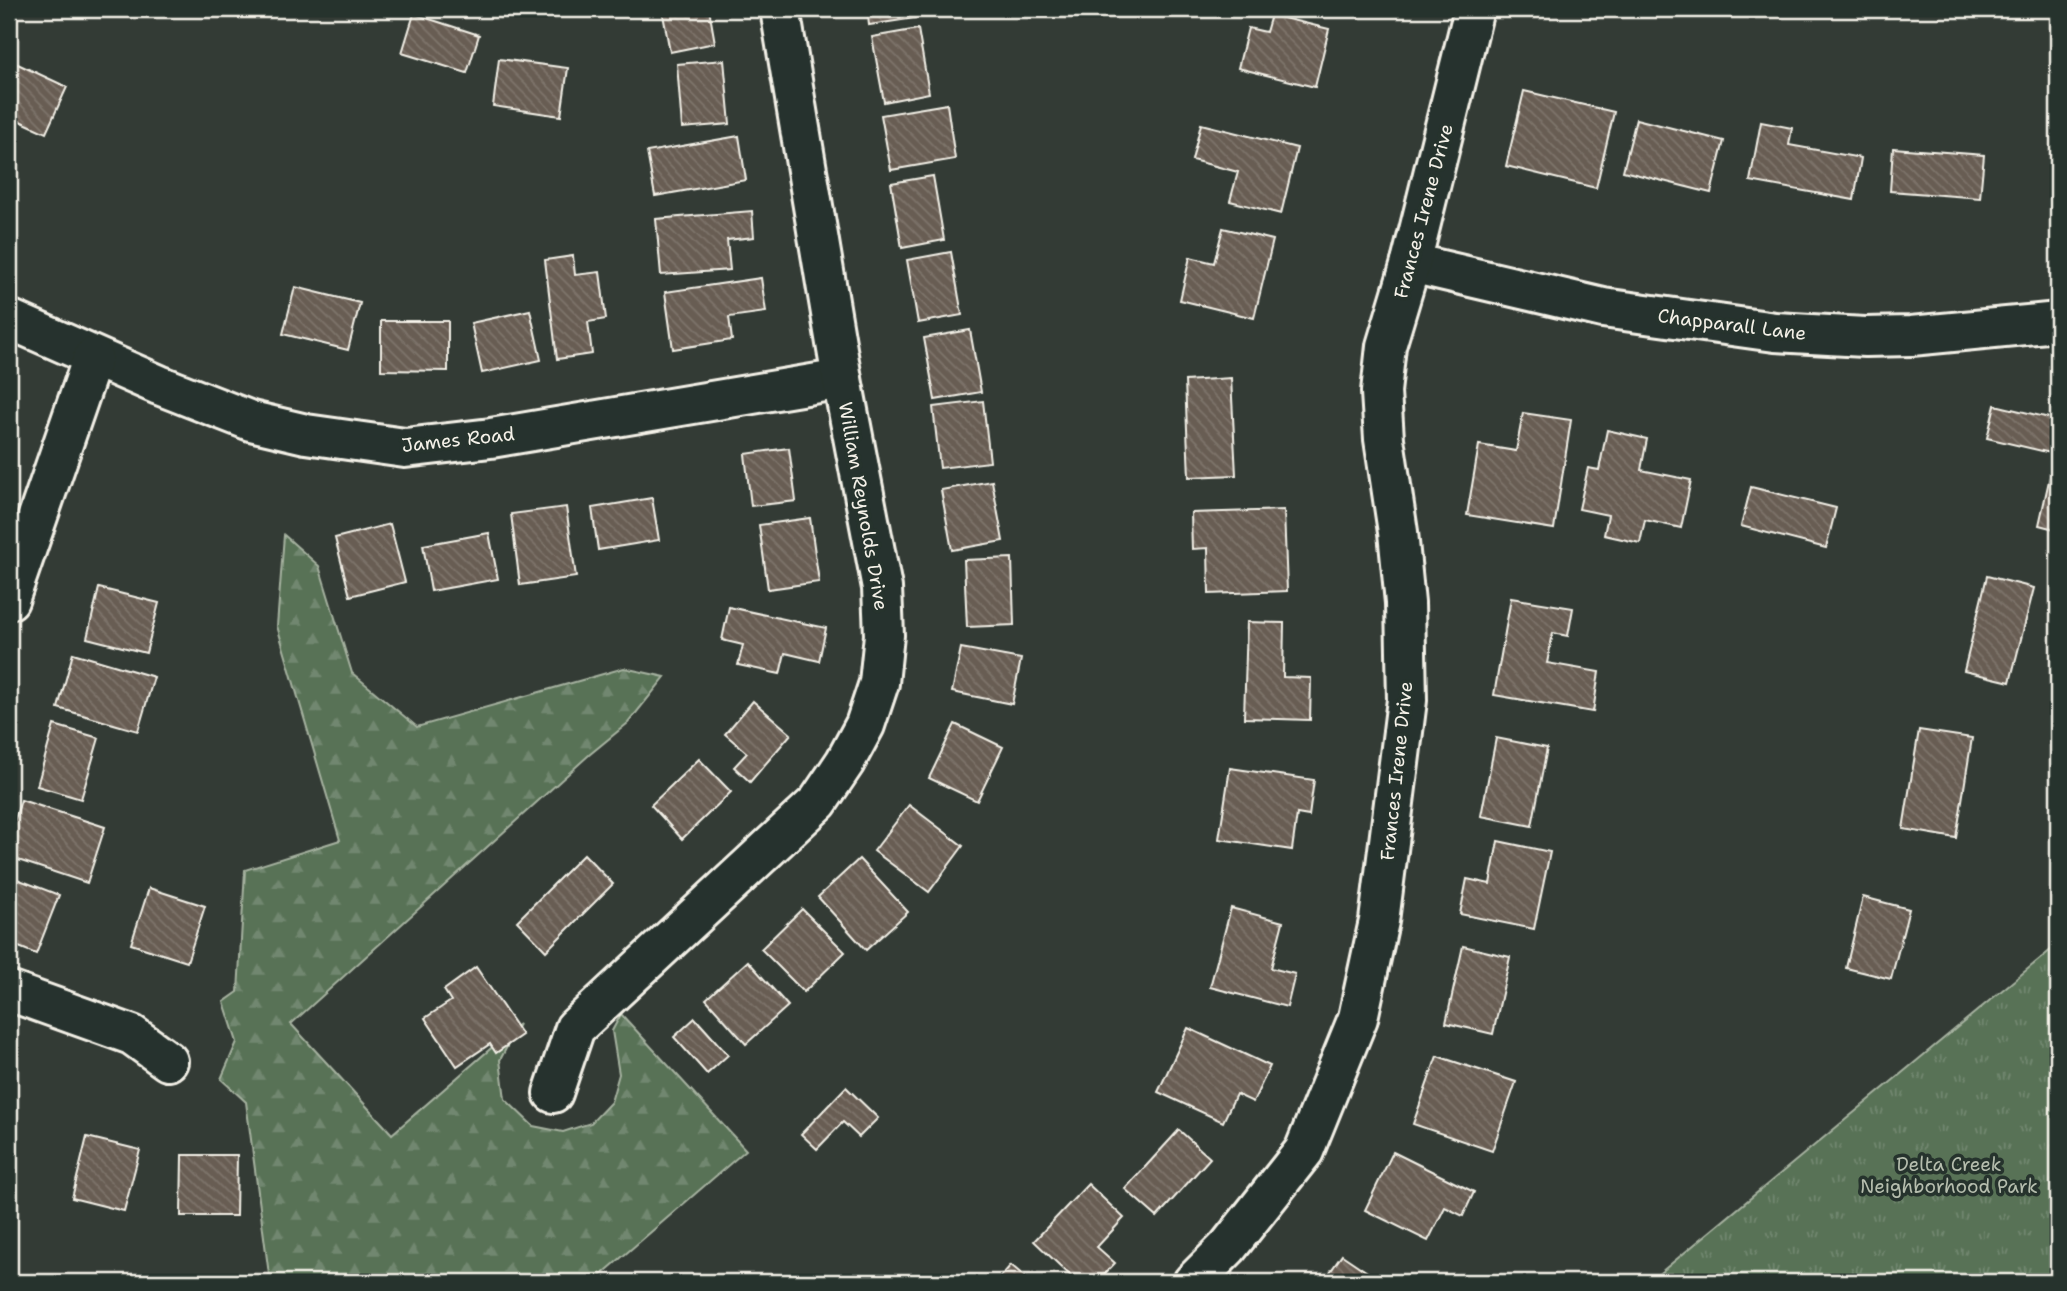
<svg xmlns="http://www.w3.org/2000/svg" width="2067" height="1291" viewBox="0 0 2067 1291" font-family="'Shantell Sans',sans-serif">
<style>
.forest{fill:url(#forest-firs);stroke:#a6b2a0;stroke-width:2}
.park{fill:url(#park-tufts);stroke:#a6b2a0;stroke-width:2}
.building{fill:url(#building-back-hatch);stroke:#f4f1e8;stroke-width:2}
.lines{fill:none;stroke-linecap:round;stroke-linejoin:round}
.minor-casing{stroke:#f4f1e8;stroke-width:44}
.minor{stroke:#26332d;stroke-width:38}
.labels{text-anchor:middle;stroke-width:7;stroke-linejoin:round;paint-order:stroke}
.street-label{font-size:19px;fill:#f4f1e8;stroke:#26332d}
.park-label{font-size:19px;fill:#b6beae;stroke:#26332d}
</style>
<defs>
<pattern id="forest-firs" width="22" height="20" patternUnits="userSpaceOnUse" patternTransform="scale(1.75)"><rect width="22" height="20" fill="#597257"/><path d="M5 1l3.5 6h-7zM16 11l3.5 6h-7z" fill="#71876f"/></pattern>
<pattern id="park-tufts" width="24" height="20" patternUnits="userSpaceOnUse" patternTransform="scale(1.75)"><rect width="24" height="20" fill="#597257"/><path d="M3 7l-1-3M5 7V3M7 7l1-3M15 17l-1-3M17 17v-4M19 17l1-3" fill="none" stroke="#71876f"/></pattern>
<pattern id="building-back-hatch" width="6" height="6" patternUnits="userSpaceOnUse" patternTransform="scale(1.75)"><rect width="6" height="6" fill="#685d53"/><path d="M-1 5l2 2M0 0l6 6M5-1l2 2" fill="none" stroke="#7e756c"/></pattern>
</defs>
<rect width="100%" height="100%" fill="#333b35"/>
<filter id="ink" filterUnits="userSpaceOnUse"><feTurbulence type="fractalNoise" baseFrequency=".0143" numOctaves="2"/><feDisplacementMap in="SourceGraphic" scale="14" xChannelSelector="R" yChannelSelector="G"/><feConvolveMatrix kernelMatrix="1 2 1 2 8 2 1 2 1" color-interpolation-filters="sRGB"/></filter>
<g filter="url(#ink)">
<path class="forest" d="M284 535 319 566 352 673 417 727 624 668 665 677 628 723 589 755 291 1024 392 1134 519 1024 500 1060 505 1099 533 1126 563 1132 591 1123 611 1102 619 1074 612 1031 621 1014 746 1150 593 1282H270L246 1102 221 1079 237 1042 224 1002 238 992 245 870 340 840 277 626Z"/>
<path class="park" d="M2058 944V1282H1649Z"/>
<g class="building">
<path d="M662 9H709L715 43 670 52Z"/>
<path d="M867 9H913L915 18 869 25Z"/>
<path d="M414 14 479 35 467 73 402 53Z"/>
<path d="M1271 15 1329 29 1315 87 1238 68 1248 28 1266 32Z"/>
<path d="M918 29 929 93 884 102 872 37Z"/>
<path d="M499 59 568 68 561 116 493 106Z"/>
<path d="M9 60 67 87 46 133 9 116Z"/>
<path d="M724 60 730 124 682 128 677 64Z"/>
<path d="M1524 91 1614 112 1596 188 1506 166Z"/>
<path d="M947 104 955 159 891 170 881 115Z"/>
<path d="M1636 119 1724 141 1711 193 1623 171Z"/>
<path d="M1761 122 1792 128 1789 145 1861 158 1854 200 1750 181Z"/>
<path d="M1201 124 1297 148 1281 214 1230 201 1238 172 1192 160Z"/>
<path d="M739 136 746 180 655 196 647 152Z"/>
<path d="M1893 148 1984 155 1980 198 1890 191Z"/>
<path d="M933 176 944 240 902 248 891 183Z"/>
<path d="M752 211 754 237 727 240 730 270 661 275 656 219Z"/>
<path d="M1223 228 1273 240 1254 318 1180 300 1190 257 1214 263Z"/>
<path d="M951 252 962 315 918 323 907 260Z"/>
<path d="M573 256 575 275 600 272 606 319 588 322 592 354 557 359 545 260Z"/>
<path d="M761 278 766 312 729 317 732 340 673 349 665 292Z"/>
<path d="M295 287 360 303 348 350 283 334Z"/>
<path d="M530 310 541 360 482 373 471 323Z"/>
<path d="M381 321H448V371L381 370Z"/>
<path d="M970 330 981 392 935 400 924 338Z"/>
<path d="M1231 378 1236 475 1189 477 1185 381Z"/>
<path d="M983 401 990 462 940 468 933 407Z"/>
<path d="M1995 405 2058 420V530L2039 525 2055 454 1987 438Z"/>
<path d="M1523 413 1571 420 1554 529 1467 515 1479 445 1516 451Z"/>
<path d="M1607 430 1647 439 1641 470 1691 480 1681 528 1645 520 1640 543 1604 535 1608 515 1579 509 1588 468 1599 470Z"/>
<path d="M789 448 796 501 751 506 745 454Z"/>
<path d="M992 481 1003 541 952 550 941 490Z"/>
<path d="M1751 487 1836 508 1826 548 1741 526Z"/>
<path d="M652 498 659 540 598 550 592 508Z"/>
<path d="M566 507 576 577 520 585 511 514Z"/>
<path d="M1284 510 1287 591 1209 594 1208 548 1192 549 1191 513Z"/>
<path d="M810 518 819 582 768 589 759 525Z"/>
<path d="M390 524 405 582 350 596 335 538Z"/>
<path d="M489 533 498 579 431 591 423 545Z"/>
<path d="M1012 558 1014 625 967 627 964 560Z"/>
<path d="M1987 576 2034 588 2010 682 1964 671Z"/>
<path d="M99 588 159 603 146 653 87 638Z"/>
<path d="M1511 598 1573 608 1568 636 1553 633 1547 663 1599 672 1593 712 1494 695Z"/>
<path d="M729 607 826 628 819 661 785 653 780 674 738 665 743 645 722 640Z"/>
<path d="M1247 622 1284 623 1283 677 1311 678 1310 720 1244 718Z"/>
<path d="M961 648 1021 659 1012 704 952 692Z"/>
<path d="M73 653 154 677 138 731 58 708Z"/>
<path d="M753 701 791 734 750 782 734 767 747 753 725 734Z"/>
<path d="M955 724 1003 747 977 801 929 778Z"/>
<path d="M54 725 99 738 81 799 37 786Z"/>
<path d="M1919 730 1972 738 1956 838 1903 829Z"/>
<path d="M1496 738 1547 748 1532 826 1481 816Z"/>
<path d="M699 759 731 792 682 839 651 805Z"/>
<path d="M1230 768 1314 780 1309 816 1297 814 1292 850 1219 839Z"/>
<path d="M21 800 105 827 87 883 9 857V838Z"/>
<path d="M909 805 963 846 929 892 874 851Z"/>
<path d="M1498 841 1550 852 1534 929 1460 914 1467 879 1490 884Z"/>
<path d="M584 854 613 884 546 951 517 921Z"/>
<path d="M859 859 908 912 866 950 818 897Z"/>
<path d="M9 876 59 895 36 954 9 943Z"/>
<path d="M149 888 205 906 187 962 131 944Z"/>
<path d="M1863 897 1909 909 1891 979 1846 968Z"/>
<path d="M1231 908 1283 922 1271 968 1295 974 1287 1007 1210 987Z"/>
<path d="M802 909 845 952 804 992 761 949Z"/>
<path d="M1463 946 1510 957 1493 1034 1446 1023Z"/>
<path d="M748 961 788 1006 746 1044 706 999Z"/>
<path d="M476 967 522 1035 496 1053 490 1044 457 1066 425 1018 451 1001 444 990Z"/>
<path d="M695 1018 728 1055 707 1074 674 1037Z"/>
<path d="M1188 1028 1270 1066 1253 1102 1236 1094 1223 1122 1158 1092Z"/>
<path d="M1437 1056 1516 1082 1492 1151 1413 1124Z"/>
<path d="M846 1087 878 1118 859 1137 843 1122 817 1149 801 1134Z"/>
<path d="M1179 1130 1210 1158 1157 1217 1125 1189Z"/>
<path d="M87 1137 140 1150 124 1211 72 1198Z"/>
<path d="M1393 1152 1474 1192 1463 1216 1445 1207 1428 1241 1365 1210Z"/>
<path d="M182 1155H237L236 1216H181Z"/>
<path d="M1088 1184 1124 1218 1097 1247 1115 1263 1097 1282H1077L1034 1241Z"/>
<path d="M1342 1255 1382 1282H1323Z"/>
<path d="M1011 1265 1031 1282H996Z"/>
</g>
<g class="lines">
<g class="minor-casing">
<g id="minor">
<path d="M1411 263 1603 308 1775 332 1865 337 1911 336 2058 322"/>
<path d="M9 319 159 385 251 421 306 434 405 448 491 438 842 379"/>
<path d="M9 600 93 357"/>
<path d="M9 991 132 1035 168 1061"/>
<path d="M553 1093 575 1028 818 802 845 762 865 725 879 683 884 635 882 588 842 379 780 9"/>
<path d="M1193 1282 1228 1247 1304 1151 1358 1018 1379 921 1407 700 1405 603 1398 532 1384 439 1381 392 1386 346 1411 263 1474 9"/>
</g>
</g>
<use href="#minor" class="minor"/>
</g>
</g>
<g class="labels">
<g class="street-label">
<text transform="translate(1423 211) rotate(-75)" y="7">Frances Irene Drive</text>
<text transform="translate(1732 324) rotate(7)" y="7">Chapparall Lane</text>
<text transform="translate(458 439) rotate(-6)" y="7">James Road</text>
<text transform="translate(864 506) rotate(80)" y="7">William Reynolds Drive</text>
<text transform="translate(1396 771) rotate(-84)" y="7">Frances Irene Drive</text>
</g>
<g class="park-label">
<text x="1949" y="1171">Delta Creek<tspan x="1949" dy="22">Neighborhood Park</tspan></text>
</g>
</g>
<rect width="2067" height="1291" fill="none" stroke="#26332d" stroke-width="35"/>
<rect x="18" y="18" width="2032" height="1256" fill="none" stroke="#f4f1e8" stroke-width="2.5" filter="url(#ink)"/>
</svg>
